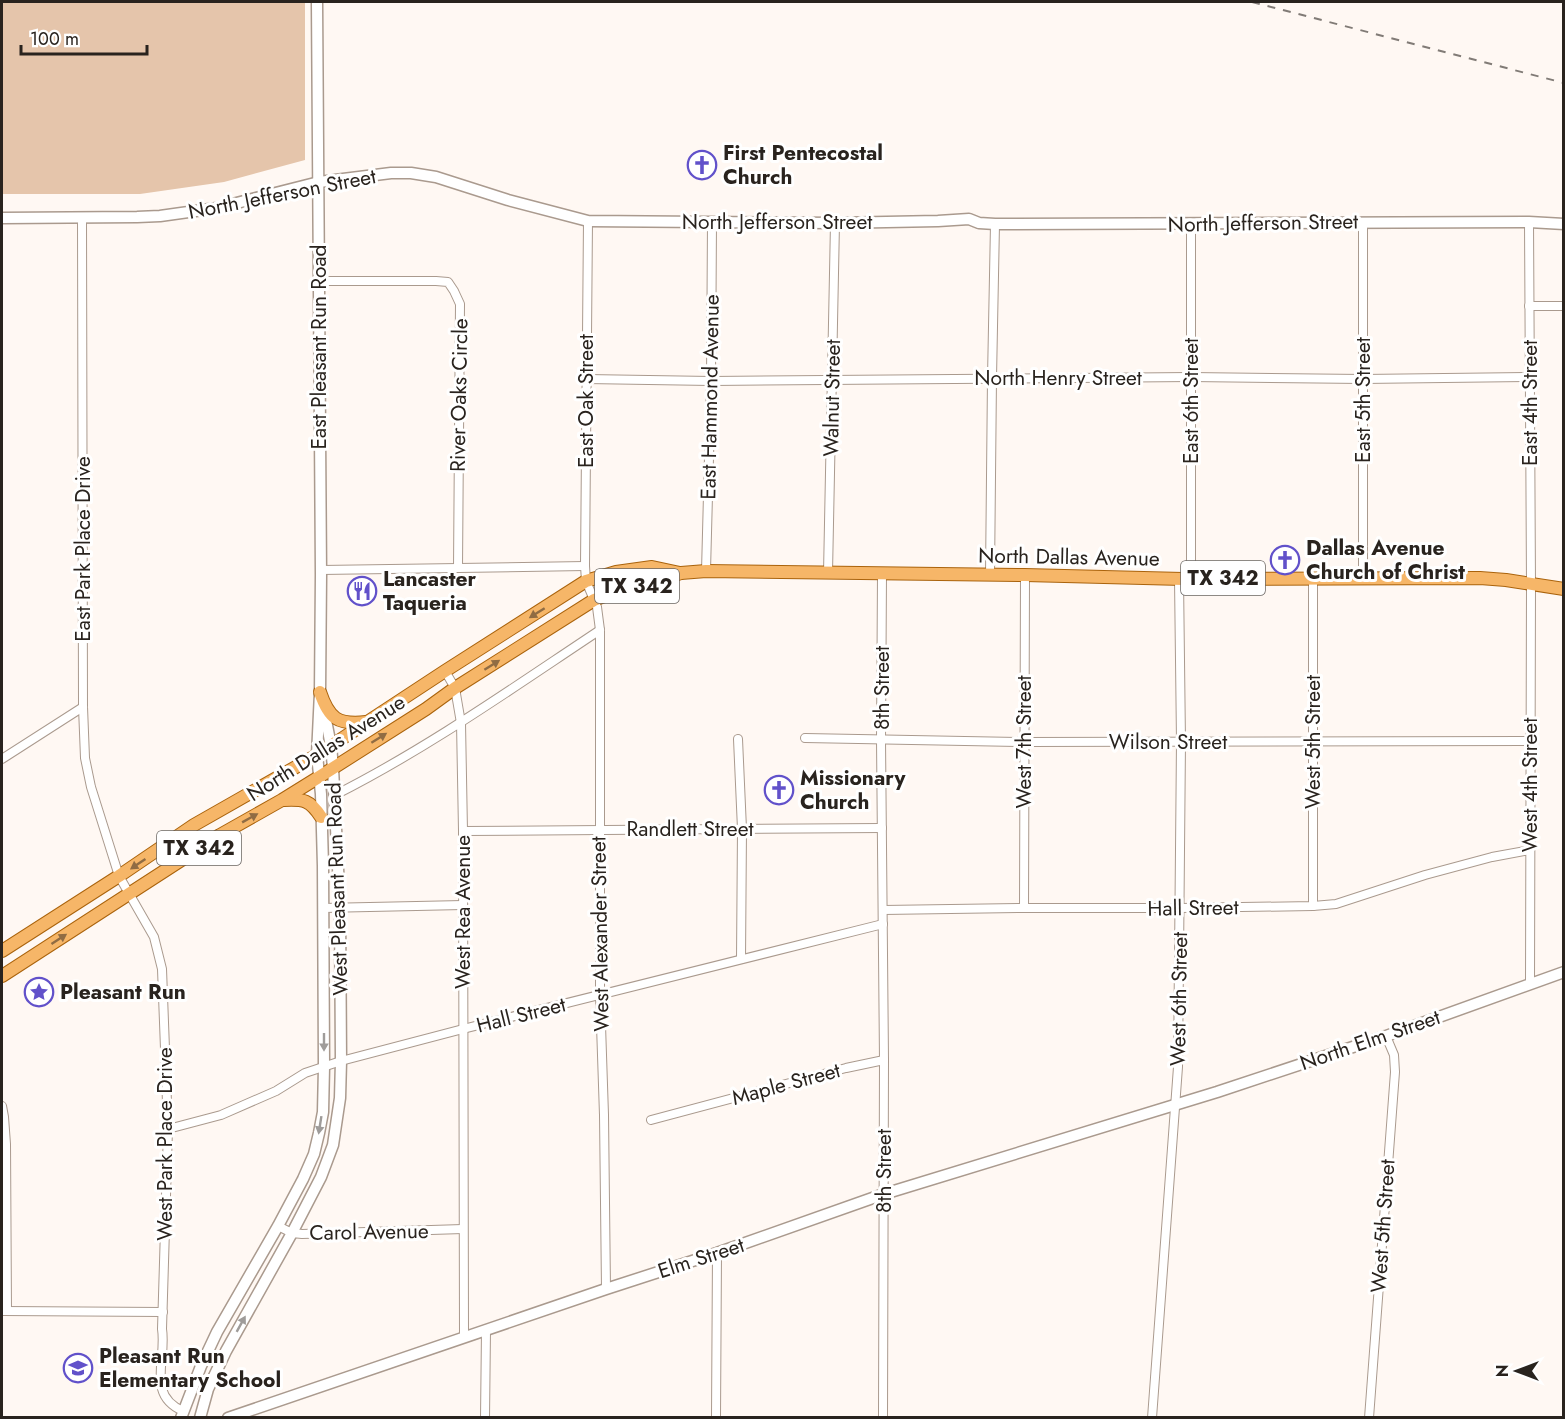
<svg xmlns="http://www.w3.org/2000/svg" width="1565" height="1419" viewBox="0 0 1565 1419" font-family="Jost,sans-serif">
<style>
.green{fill:#e5c5ab}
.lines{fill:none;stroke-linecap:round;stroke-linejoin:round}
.street-casing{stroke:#aa9a8e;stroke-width:10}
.secondary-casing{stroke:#aa9a8e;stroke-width:13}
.primary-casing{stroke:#aa630c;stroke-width:14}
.street{stroke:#fff;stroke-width:8}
.secondary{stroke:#fff;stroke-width:10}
.primary{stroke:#f6b668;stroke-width:12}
.rail{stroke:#817b76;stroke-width:2;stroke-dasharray:8 8;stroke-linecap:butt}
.oneway{fill:#906c43}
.oneway2{fill:#9f9c9a}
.labels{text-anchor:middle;stroke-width:6;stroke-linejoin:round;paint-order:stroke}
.shield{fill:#fff;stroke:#696562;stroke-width:1.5}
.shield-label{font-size:20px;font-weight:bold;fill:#29231e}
.poi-label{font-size:21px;font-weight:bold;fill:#29231e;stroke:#fff;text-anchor:start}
.street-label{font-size:21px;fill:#29231e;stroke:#fff}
</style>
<rect width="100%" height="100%" fill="#fff8f3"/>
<path class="green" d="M2 2H305V160L224 182 140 194H2Z"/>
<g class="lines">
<g class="street-casing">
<g id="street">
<path d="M82 217 83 707 85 758 91 787 119 876 154 937 162 969 168 1129 162 1329C167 1360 146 1395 183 1411"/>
<path d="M588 221 585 566 586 581 597 607 600 630V995L604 1115 606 1289"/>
<path d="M1363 222V579"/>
<path d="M1529 222 1531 585 1530 984"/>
<path d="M1191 224V579"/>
<path d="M319 281H436L448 282 454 291 460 304 458 568"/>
<path d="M1529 306H1564"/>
<path d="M586 379 711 381 1191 377 1363 379 1530 377"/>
<path d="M321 570 585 566"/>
<path d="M706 571 711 381 712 222"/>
<path d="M828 573 835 223"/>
<path d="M882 574 881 740 884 1060 883 1418"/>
<path d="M990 575 992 378 995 224"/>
<path d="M1313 578V906"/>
<path d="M445 671 455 688 461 723 463 831 464 1336"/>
<path d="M805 738 1024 742 1530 741"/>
<path d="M738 739 742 829 741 959"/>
<path d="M2 759 83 707"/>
<path d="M335 795C428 748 514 687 600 630"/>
<path d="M463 831 882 828"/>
<path d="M323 908 463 905"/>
<path d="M1024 908 1025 575"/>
<path d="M883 910 1024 908H1180L1313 906 1336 904 1425 875 1492 857 1530 850"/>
<path d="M2 1106 4 1117 6 1144 7 1311"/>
<path d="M651 1120 846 1068 884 1060"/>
<path d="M168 1129 221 1115 276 1091 305 1073 341 1061 463 1029 883 924"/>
<path d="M278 1226 292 1233 302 1234 463 1229"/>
<path d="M3 1311 163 1312"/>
<path d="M485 1418 486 1330"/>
<path d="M716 1418 717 1253"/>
<path d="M1152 1418 1178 1067 1181 742 1179 579"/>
<path d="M1369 1418 1395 1072 1394 1055 1386 1036"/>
</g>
</g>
<g class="secondary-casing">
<g id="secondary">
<path d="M2 218 137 217 160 216 217 208 319 182 391 173H411L436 177 508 200 588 221 835 223 938 221 969 219 979 223 995 224 1529 222 1564 224"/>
<path d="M181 1418 201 1366 217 1332 278 1226 303 1179 314 1154 319 1133 323 1112 324 1067 323 866 321 794 317 755 320 692 321 575 317 2"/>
<path d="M200 1418 208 1389 226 1351 292 1233 321 1177 333 1145 340 1098 341 1061 340 908 333 768 331 746 324 710"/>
<path d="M228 1418 606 1289 717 1253 884 1194 1217 1092 1386 1036 1564 972"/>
</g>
</g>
<g class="primary-casing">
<g id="primary">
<path d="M320 692C329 719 338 725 366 722"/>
<path d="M284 800C304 799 310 800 321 817"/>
<path d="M2 951 119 876 194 825 317 755 445 671 586 581 616 572 652 567 680 573"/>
<path d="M2 976 220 835 282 800 319 777 426 709 455 688 594 600 625 588 649 584 681 573 706 571 1025 575 1183 579 1480 578 1506 580 1564 589"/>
</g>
</g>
<use href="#street" class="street"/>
<use href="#secondary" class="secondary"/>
<use href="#primary" class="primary"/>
<path class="rail" d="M1252 2 1564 83"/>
</g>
<defs><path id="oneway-solid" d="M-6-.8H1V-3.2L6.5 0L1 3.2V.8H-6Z" transform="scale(1.5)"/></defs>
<g class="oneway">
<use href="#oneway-solid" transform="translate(537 613) rotate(148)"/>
<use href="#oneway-solid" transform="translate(492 665) rotate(-32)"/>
<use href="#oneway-solid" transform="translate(379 738) rotate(-32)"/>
<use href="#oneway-solid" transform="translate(250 818) rotate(-29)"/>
<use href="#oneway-solid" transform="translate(138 864) rotate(146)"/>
<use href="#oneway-solid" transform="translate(59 939) rotate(-33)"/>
</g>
<g class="oneway2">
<use href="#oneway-solid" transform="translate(324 1042) rotate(90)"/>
<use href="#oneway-solid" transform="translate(320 1125) rotate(99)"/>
<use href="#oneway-solid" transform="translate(241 1324) rotate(-61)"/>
</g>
<defs>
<g id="church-ring" transform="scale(1.5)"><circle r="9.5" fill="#fff" stroke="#6151ca" stroke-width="1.5"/><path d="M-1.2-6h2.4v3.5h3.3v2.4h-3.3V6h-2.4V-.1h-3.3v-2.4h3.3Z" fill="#6151ca"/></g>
<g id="restaurant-ring" transform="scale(1.5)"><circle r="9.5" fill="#fff" stroke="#6151ca" stroke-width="1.5"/><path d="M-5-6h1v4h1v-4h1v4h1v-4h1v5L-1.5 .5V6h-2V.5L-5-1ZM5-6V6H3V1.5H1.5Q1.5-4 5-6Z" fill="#6151ca"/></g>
<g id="sight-ring" transform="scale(1.5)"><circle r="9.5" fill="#fff" stroke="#6151ca" stroke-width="1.5"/><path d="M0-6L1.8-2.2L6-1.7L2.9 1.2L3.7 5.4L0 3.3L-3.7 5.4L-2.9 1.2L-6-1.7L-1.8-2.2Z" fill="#6151ca"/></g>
<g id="school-ring" transform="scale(1.5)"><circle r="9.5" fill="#fff" stroke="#6151ca" stroke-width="1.5"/><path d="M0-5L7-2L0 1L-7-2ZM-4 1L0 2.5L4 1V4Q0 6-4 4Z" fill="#6151ca"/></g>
</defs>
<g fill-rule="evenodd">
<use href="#church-ring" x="702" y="165"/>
<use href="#church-ring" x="1285" y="560"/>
<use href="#restaurant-ring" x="362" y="591"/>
<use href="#church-ring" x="779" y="790"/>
<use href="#sight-ring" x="39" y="992"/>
<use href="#school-ring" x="78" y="1368"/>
</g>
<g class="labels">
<g class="shield">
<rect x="1181" y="561" width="84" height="34" rx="4.5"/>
<rect x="595" y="569" width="84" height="34" rx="4.5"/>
<rect x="157" y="831" width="84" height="34" rx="4.5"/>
</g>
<g class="shield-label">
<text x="1223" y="585">TX 342</text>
<text x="637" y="593">TX 342</text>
<text x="199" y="855">TX 342</text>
</g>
<g class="poi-label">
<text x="723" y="160">First Pentecostal<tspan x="723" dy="24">Church</tspan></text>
<text x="1306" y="555">Dallas Avenue<tspan x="1306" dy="24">Church of Christ</tspan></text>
<text x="383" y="586">Lancaster<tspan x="383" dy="24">Taqueria</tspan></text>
<text x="800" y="785">Missionary<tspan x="800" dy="24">Church</tspan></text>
<text x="60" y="999">Pleasant Run</text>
<text x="99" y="1363">Pleasant Run<tspan x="99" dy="24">Elementary School</tspan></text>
</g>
<g class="street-label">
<text transform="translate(282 194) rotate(-11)" y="7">North Jefferson Street</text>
<text x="777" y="229">North Jefferson Street</text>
<text transform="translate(1263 223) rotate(-1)" y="7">North Jefferson Street</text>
<text transform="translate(319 347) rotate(-90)" y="7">East Pleasant Run Road</text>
<text x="1058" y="385">North Henry Street</text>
<text transform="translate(459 395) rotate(-89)" y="7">River Oaks Circle</text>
<text transform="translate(710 397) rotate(-89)" y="7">East Hammond Avenue</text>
<text transform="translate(832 398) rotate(-89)" y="7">Walnut Street</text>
<text transform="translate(1363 400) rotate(-90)" y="7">East 5th Street</text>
<text transform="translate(586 401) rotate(-90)" y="7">East Oak Street</text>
<text transform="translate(1191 401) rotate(-90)" y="7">East 6th Street</text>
<text transform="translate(1530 403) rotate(-90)" y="7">East 4th Street</text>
<text transform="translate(83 549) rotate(-90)" y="7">East Park Place Drive</text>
<text transform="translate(1069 557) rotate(1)" y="7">North Dallas Avenue</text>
<text transform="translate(882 688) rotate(-90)" y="7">8th Street</text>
<text transform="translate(1024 742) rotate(-90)" y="7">West 7th Street</text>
<text x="1168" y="749">Wilson Street</text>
<text transform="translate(1313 742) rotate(-90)" y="7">West 5th Street</text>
<text transform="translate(326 748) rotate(-32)" y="7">North Dallas Avenue</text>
<text transform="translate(1530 785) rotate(-90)" y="7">West 4th Street</text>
<text x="690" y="836">Randlett Street</text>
<text transform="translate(337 889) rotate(-92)" y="7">West Pleasant Run Road</text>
<text transform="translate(1193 908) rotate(-1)" y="7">Hall Street</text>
<text transform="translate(463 912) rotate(-90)" y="7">West Rea Avenue</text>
<text transform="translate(600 934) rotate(-91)" y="7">West Alexander Street</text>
<text transform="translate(1179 999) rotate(-89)" y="7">West 6th Street</text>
<text transform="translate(521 1015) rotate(-14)" y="7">Hall Street</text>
<text transform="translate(1370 1040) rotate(-19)" y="7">North Elm Street</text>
<text transform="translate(786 1084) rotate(-15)" y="7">Maple Street</text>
<text transform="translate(165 1144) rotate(-90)" y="7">West Park Place Drive</text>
<text transform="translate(884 1171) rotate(-90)" y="7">8th Street</text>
<text transform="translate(1383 1226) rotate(-86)" y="7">West 5th Street</text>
<text transform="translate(369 1232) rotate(-1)" y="7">Carol Avenue</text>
<text transform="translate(701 1258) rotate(-18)" y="7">Elm Street</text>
</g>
</g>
<rect width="1565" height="1419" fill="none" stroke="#29231e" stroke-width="6"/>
<g transform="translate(1517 1371) rotate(270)" stroke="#ffffff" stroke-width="4.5" paint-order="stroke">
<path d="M0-4.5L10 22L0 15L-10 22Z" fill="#29231e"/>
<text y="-9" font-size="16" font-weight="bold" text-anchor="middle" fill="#29231e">N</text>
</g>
<path d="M21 45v9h126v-9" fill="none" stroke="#29231e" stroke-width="3"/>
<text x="30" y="45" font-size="18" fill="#29231e" stroke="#ffffff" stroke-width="4.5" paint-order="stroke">100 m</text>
</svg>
